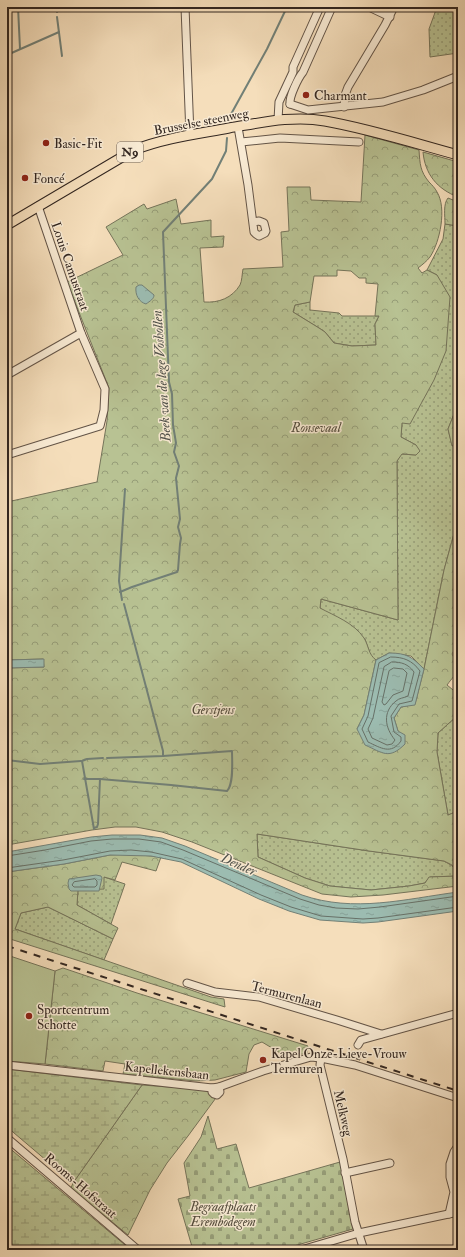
<svg xmlns="http://www.w3.org/2000/svg" width="465" height="1257" viewBox="0 0 465 1257" font-family="'IM FELL Double Pica',serif">
<style>
.grass{fill:url(#grass-dots);stroke:#75745a}
.forest{fill:url(#forest-crowns);stroke:#75745a;fill-rule:evenodd}
.wetland{fill:url(#wetland-marsh);stroke:#75745a}
.cemetery{fill:url(#cemetery-stones);stroke:#75745a}
.pitch{fill:#b8c293;stroke:#75745a}
.water{fill:url(#water-ripples);stroke:#728077}
.lines{fill:none;stroke-linecap:round;stroke-linejoin:round}
.shore{stroke:#677168;stroke-width:1}
.stream{stroke:#728077;stroke-width:2}
.minor-casing{stroke:#635447;stroke-width:9}
.major-casing{stroke:#322620;stroke-width:11}
.minor{stroke:#f8ead3;stroke-width:7}
.major{stroke:#f5debb;stroke-width:9}
.rail{stroke:#322620;stroke-width:2;stroke-dasharray:7 7;stroke-linecap:butt}
.poi-dot{fill:#8f2418;stroke:#f8ead3;stroke-width:1.5}
.labels{text-anchor:middle;stroke-width:3;stroke-linejoin:round;paint-order:stroke}
.shield{fill:#f8ead3;stroke:#6d6156;stroke-width:1}
.shield-label{font-size:12px;font-weight:bold;fill:#322620}
.poi-label{font-size:13px;fill:#322620;stroke:#f8ead3;text-anchor:start}
.street-label{font-size:13px;fill:#322620;stroke:#f8ead3}
.park-label{font-size:13px;font-style:italic;fill:#544d3d;stroke:#f8ead3}
.water-label{font-size:14px;font-style:italic;fill:#52534c;stroke:#f8ead3}
</style>
<defs>
<pattern id="grass-dots" width="8" height="8" patternUnits="userSpaceOnUse"><rect width="8" height="8" fill="#b8c293"/><path d="M2 2h.1M6 6h.1" fill="none" stroke="#969d78" stroke-width="1.8" stroke-linecap="round"/></pattern>
<pattern id="forest-crowns" width="20" height="18" patternUnits="userSpaceOnUse"><rect width="20" height="18" fill="#b8c293"/><path d="M2 6a3 3 0 1 1 6 0M12 15a3 3 0 1 1 6 0" fill="none" stroke="#969d78"/></pattern>
<pattern id="wetland-marsh" width="20" height="14" patternUnits="userSpaceOnUse"><rect width="20" height="14" fill="#b8c293"/><path d="M1 5h8M5 5V1M11 12h8M15 12V8" fill="none" stroke="#969d78"/></pattern>
<pattern id="cemetery-stones" width="16" height="16" patternUnits="userSpaceOnUse"><rect width="16" height="16" fill="#b8c293"/><path d="M2 7V4a2 2 0 0 1 4 0v3zM10 15v-3a2 2 0 0 1 4 0v3z" fill="#969d78"/></pattern>
<pattern id="water-ripples" width="26" height="14" patternUnits="userSpaceOnUse"><rect width="26" height="14" fill="#9cbcb1"/><path d="M2 4q2-2 4 0t4 0M15 11q2-2 4 0t4 0" fill="none" stroke="#87a198"/></pattern>
</defs>
<rect width="100%" height="100%" fill="#f5debb"/>
<filter id="stains"><feTurbulence type="fractalNoise" baseFrequency=".005" numOctaves="4"/><feColorMatrix values="0 0 0 0 .2 0 0 0 0 .09 0 0 0 0 .02 0 0 0 .5 -.17"/></filter>
<radialGradient id="worn" r=".72"><stop offset=".6" stop-color="#630" stop-opacity="0"/><stop offset="1" stop-color="#630" stop-opacity=".3"/></radialGradient>
<g class="grass">
<path d="M437 7H458V53L430 57 429 29Z"/>
<path d="M445 224 458 226V404L448 429 452 445H458V465L455 466 457 512 455 530 444 570 424 669 411 656 389 653 376 660 371 657 365 639 320 608 321 599 398 620 397 461 401 454 416 455V445L401 437 402 423 437 275 427 270 443 239Z"/>
<path d="M310 302V310L339 313 342 316H379L375 324 376 345 352 346 334 343 325 332 319 328 293 312 295 305Z"/>
<path d="M458 715V811L448 815 437 752 438 733Z"/>
<path d="M257 834 369 851 444 861C451 865 457 868 458 876L430 877 425 883 409 886 371 890 330 886 305 878 258 857Z"/>
<path d="M104 877 125 884 111 924 77 905 78 890Z"/>
<path d="M48 907 113 939 104 960 15 929 21 913Z"/>
</g>
<g class="forest">
<path d="M365 135 419 150C420 164 420 171 429 182 432 185 435 188 437 192 447 208 440 242 430 257 427 261 422 265 418 268L422 273 427 270 437 275 450 297 446 351 434 380 410 424 402 423 401 437 416 445 420 451 416 455 402 454 397 461 398 620 321 599 320 608C335 616 354 623 364 638 369 646 368 654 376 660L364 715 357 729 398 731 394 718 401 707 415 704 424 669 444 570 455 530 457 512 455 466 458 465V625L453 635 458 639V643L452 654C462 672 458 670 447 685L458 694V715L438 733 437 752 448 815 458 811V874L452 865 444 861 369 851 257 834 258 857 305 878 330 886 371 890 409 886 425 883 429 877 458 876V886L383 895 351 897 322 894 192 842 162 832 136 827H115L92 830 7 845V668L44 667 43 659 7 660V502L97 482 107 421 109 388 67 282 123 255 106 227 144 204 147 209 176 199 181 224 211 220V237L224 236 223 247 200 248 204 302C219 303 232 298 240 285 242 281 242 274 243 269L283 267 281 232 289 231 287 187H310L311 200 361 202ZM337 270 351 271 359 278H366V283L378 284 375 316H379L375 324 376 345 352 346 334 343 325 332 319 328 293 312 295 305 310 302 314 276H337Z"/>
<path d="M423 152 458 162V197C437 189 425 174 423 152Z"/>
<path d="M448 198 458 202V226L445 224C445 216 443 204 448 198Z"/>
<path d="M458 404V445L452 446 448 429Z"/>
<path d="M130 854 161 857 156 871 122 862 115 880 104 877V889L78 890 77 905 118 928 113 939 48 907 21 913 15 929 211 997 224 999 225 1007 7 938V872L64 864 110 855Z"/>
<path d="M63 968 137 993 308 1046 307 1053 287 1057 262 1042 254 1045 249 1054 246 1072 215 1080 196 1081 123 1074 125 1064 105 1061 103 1071 45 1064 55 971Z"/>
<path d="M142 1085 221 1091 188 1136 167 1163 150 1190 128 1235 71 1188 73 1183Z"/>
</g>
<g class="wetland">
<path d="M7 1069 142 1085 73 1183 7 1127Z"/>
<path d="M7 1146 131 1250H7Z"/>
</g>
<path class="cemetery" d="M208 1116 217 1149 236 1144 249 1188 340 1162 353 1229 280 1250H193L178 1199 190 1196 184 1163 201 1137Z"/>
<path class="pitch" d="M7 955 55 971 45 1064 7 1061Z"/>
<g class="water">
<path d="M139 285H142L154 295C154 299 150 301 146 304 139 302 135 295 136 287Z"/>
<path d="M389 653C407 653 412 657 424 669L415 705 401 707 394 718 398 731 405 735V744C389 760 383 753 365 745L357 729 364 715 376 660Z"/>
<path d="M44 659V667L7 668V660Z"/>
<path d="M112 835H140L162 838 185 846 302 895C354 913 405 899 458 892V911L378 922 363 923 320 920 289 911 259 899 181 862 151 856 110 855 64 864 7 872V852L91 837Z"/>
<path d="M96 875 101 876 102 878 99 891H71L69 889 68 883 69 879Z"/>
</g>
<g class="lines">
<g class="shore">
<path d="M391 657C403 657 412 660 420 671L412 701 399 704 391 716 394 732 401 737V741C391 755 381 748 368 742L362 729 368 716 379 663Z"/>
<path d="M392 662C402 662 408 664 414 672L408 696C404 698 399 698 396 701 382 712 385 728 395 740L392 744 387 745 372 738 368 729 373 718 384 667Z"/>
<path d="M394 668 403 669 407 673 403 691 393 695 386 704 384 705 382 702 389 671Z"/>
<path d="M7 856 45 850 91 841 112 839H139L161 842 183 850 300 899 319 905 336 908 358 909 380 907 458 896"/>
<path d="M7 868 63 860 110 851 131 850 151 852 182 859 261 895 291 907 321 916 363 919 378 918 458 907"/>
<path d="M95 879 97 881V885L95 887H74L72 885 74 882Z"/>
</g>
<g class="stream">
<path d="M18 7 20 49"/>
<path d="M57 7V12"/>
<path d="M57 17 62 56"/>
<path d="M7 55 59 32"/>
<path d="M230 116 267 49 287 7"/>
<path d="M120 592 132 587 177 572 178 570 180 544 181 538 178 527 180 519 176 478 179 466 174 452 176 443 173 425 172 394 169 382 163 232 212 179 226 151 227 138"/>
<path d="M122 600 119 581 125 489"/>
<path d="M107 758 163 756V751L124 604"/>
<path d="M7 760 40 764 81 761"/>
<path d="M84 779H100L98 824 97 827 94 828"/>
<path d="M100 779 171 785 227 791C234 784 232 761 232 751L163 756"/>
<path d="M94 829 82 761 87 759 103 758"/>
</g>
<g class="minor-casing">
<g id="minor">
<path d="M185 7 190 135"/>
<path d="M369 7 390 17"/>
<path d="M290 104 308 110 383 102 423 90 458 76"/>
<path d="M290 104C289 97 298 78 303 72L332 7"/>
<path d="M344 107 345 95 348 87 385 25 394 7"/>
<path d="M278 120 279 102 293 72V67L320 7"/>
<path d="M238 127 248 185 254 232 256 234 259 236 265 233 266 231 264 223 259 221 253 222"/>
<path d="M241 142 280 138 359 142"/>
<path d="M7 375 81 333"/>
<path d="M7 455 100 426 104 410 105 389 81 333 38 206"/>
<path d="M187 983 215 992 259 997 337 1020 381 1034"/>
<path d="M358 1045 361 1040 458 1013"/>
<path d="M321 1058 320 1065 343 1159 355 1222 364 1250"/>
<path d="M7 1065 212 1088 219 1087 263 1071 311 1057 321 1058 355 1065 458 1098"/>
<path d="M212 1088V1092L214 1094 217 1095 220 1092 219 1087"/>
<path d="M7 1138 138 1250"/>
<path d="M345 1173 390 1163"/>
<path d="M449 1214 454 1192 450 1177V1164L454 1152 458 1146"/>
<path d="M301 1250 359 1233 458 1212"/>
</g>
</g>
<g class="major-casing">
<path id="major" d="M7 225 134 150C164 138 197 134 229 128 260 123 293 115 325 121 370 129 414 143 458 155"/>
</g>
<use href="#minor" class="minor"/>
<use href="#major" class="major"/>
<path class="rail" d="M7 946 458 1091"/>
</g>
<g class="poi-dot">
<circle cx="306" cy="95" r="4"/>
<circle cx="46" cy="143" r="4"/>
<circle cx="25" cy="178" r="4"/>
<circle cx="29" cy="1016" r="4"/>
<circle cx="263" cy="1060" r="4"/>
</g>
<g class="labels">
<rect class="shield" x="117" y="142" width="26" height="20" rx="3"/>
<g class="shield-label">
<text x="130" y="156">N9</text>
</g>
<g class="poi-label">
<text x="314" y="100">Charmant</text>
<text x="54" y="148">Basic-Fit</text>
<text x="33" y="183">Foncé</text>
<text x="37" y="1014">Sportcentrum<tspan x="37" dy="15">Schotte</tspan></text>
<text x="271" y="1058">Kapel Onze-Lieve-Vrouw<tspan x="271" dy="15">Termuren</tspan></text>
</g>
<g class="street-label">
<text transform="translate(201 121) rotate(-11)" y="5">Brusselse steenweg</text>
<text transform="translate(71 266) rotate(71)" y="5">Louis Camustraat</text>
<text transform="translate(287 994) rotate(15)" y="5">Termurenlaan</text>
<text transform="translate(167 1070) rotate(6)" y="5">Kapellekensbaan</text>
<text transform="translate(344 1113) rotate(77)" y="5">Melkweg</text>
<text transform="translate(81 1185) rotate(41)" y="5">Rooms-Hofstraat</text>
</g>
<g class="park-label">
<text x="316" y="432">Ronsevaal</text>
<text x="213" y="714">Gerstjens</text>
<text x="223" y="1211">Begraafplaats<tspan x="223" dy="15">Erembodegem</tspan></text>
</g>
<g class="water-label">
<text transform="translate(161 376) rotate(-94)" y="5">Beek van de lege Voshollen</text>
<text transform="translate(239 864) rotate(24)" y="5">Dender</text>
</g>
</g>
<rect width="465" height="1257" fill="none" stroke="#f5debb" stroke-width="24"/>
<rect x="8" y="8" width="449" height="1241" fill="none" stroke="#322620" stroke-width="2"/>
<rect x="12" y="12" width="441" height="1233" fill="none" stroke="#322620"/>
<rect width="100%" height="100%" filter="url(#stains)"/>
<rect width="100%" height="100%" fill="url(#worn)"/>
</svg>
